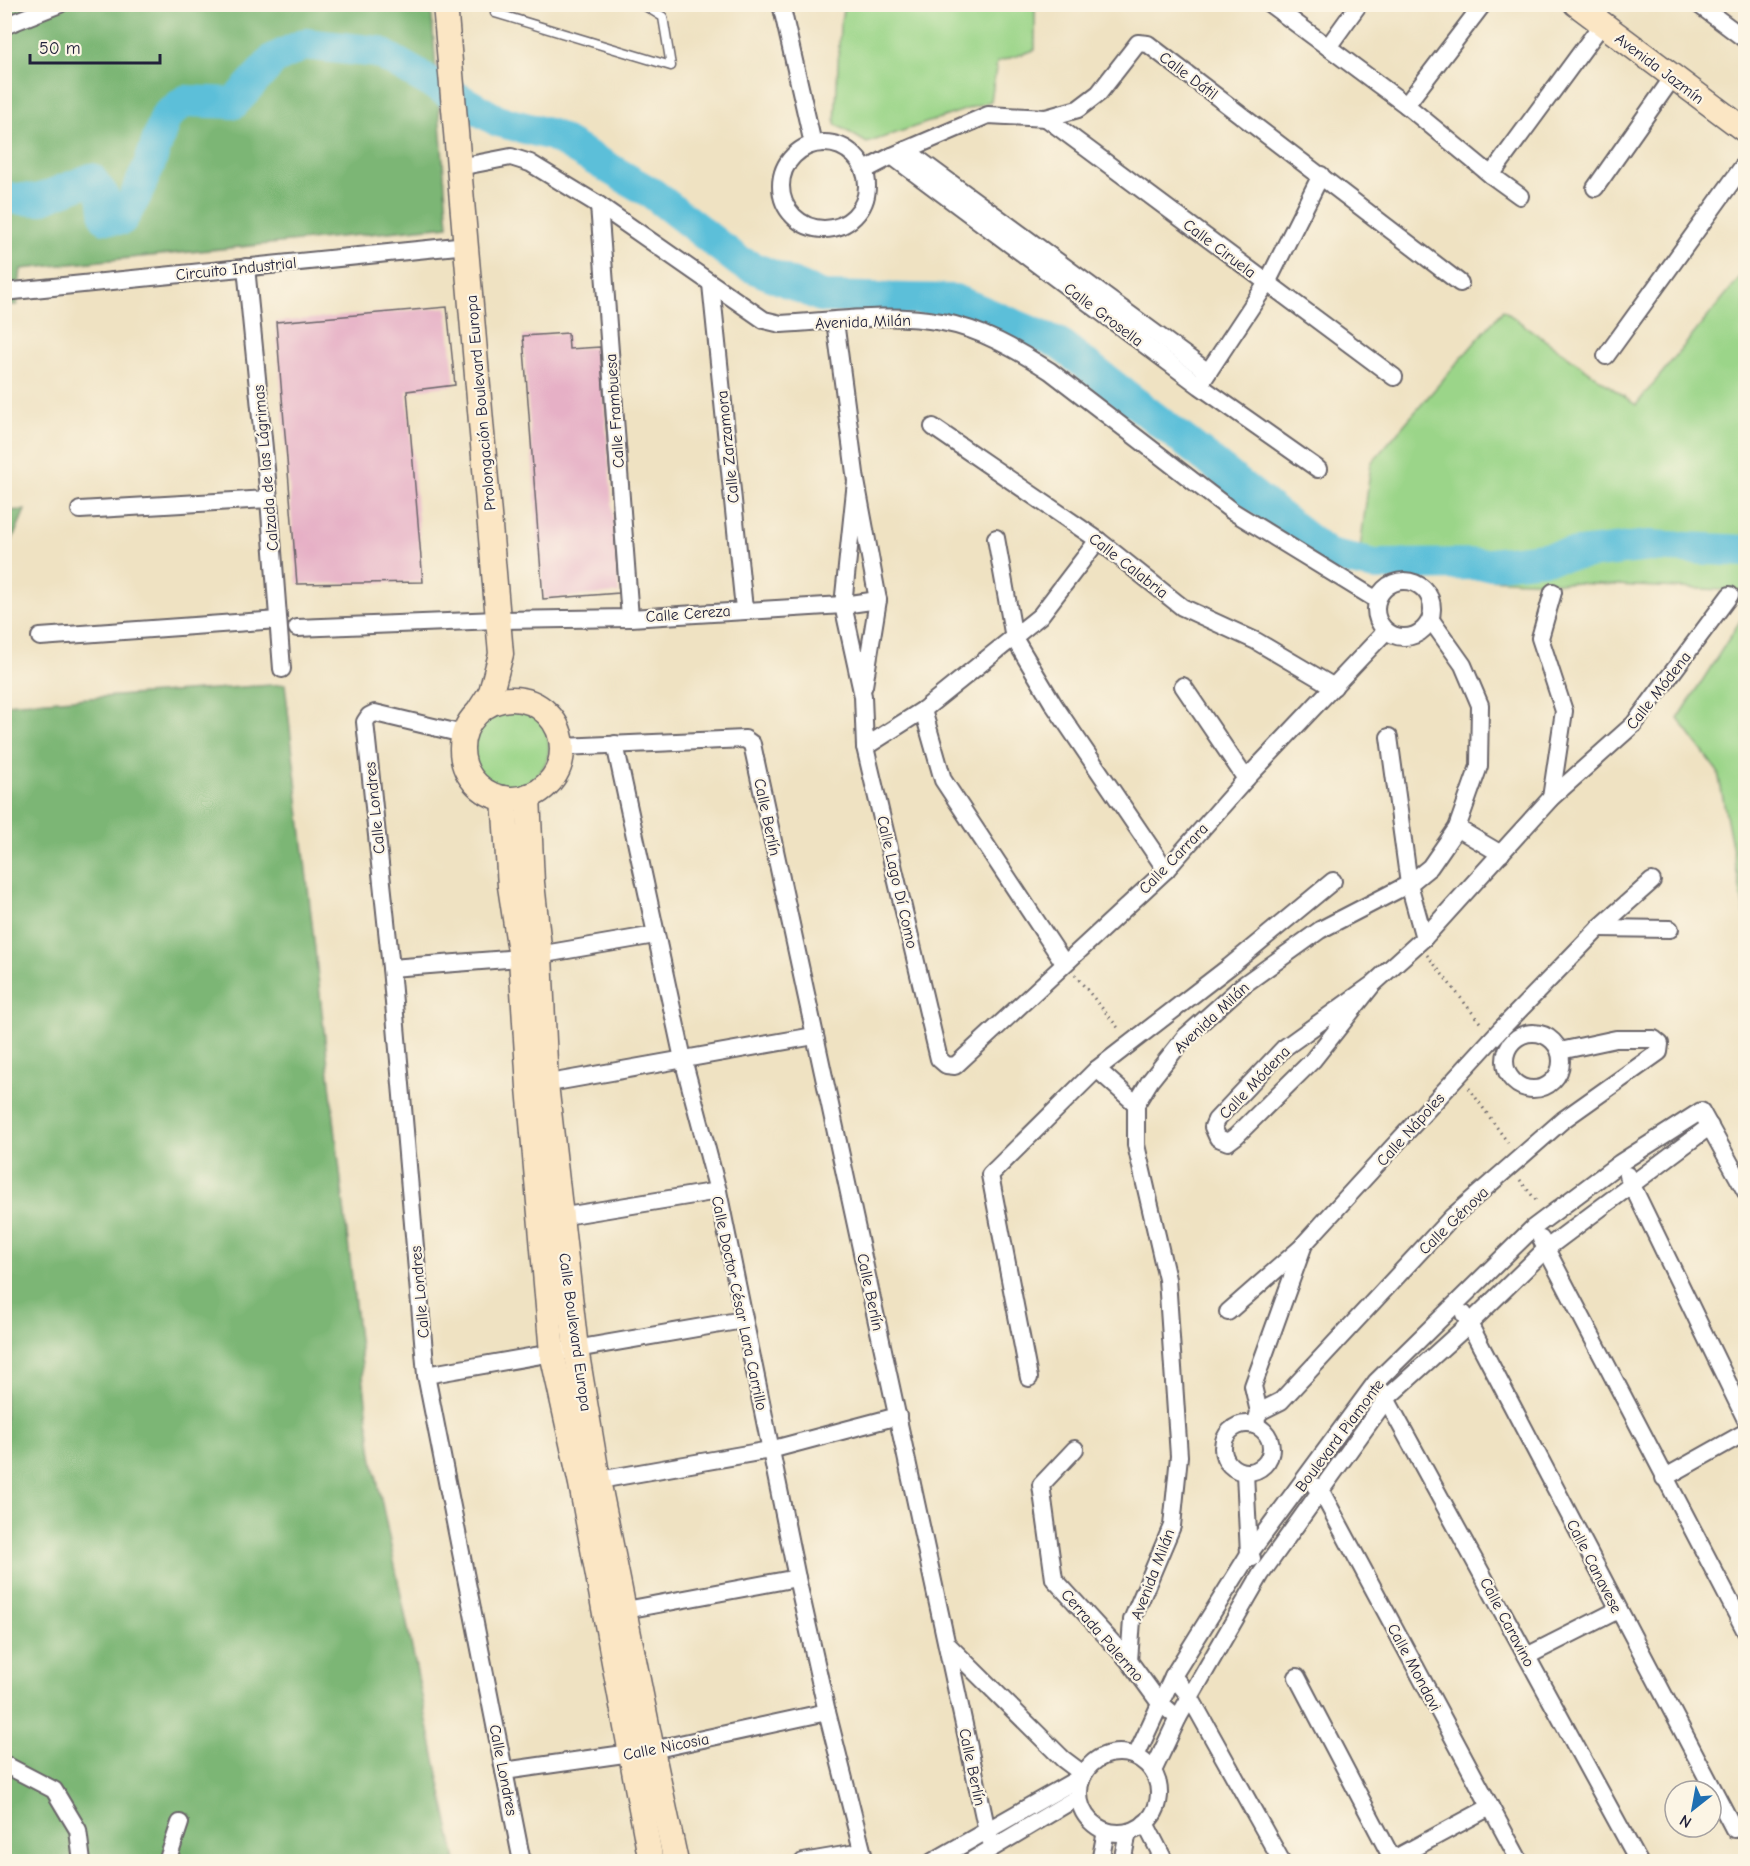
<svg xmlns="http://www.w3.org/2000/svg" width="1750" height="1866" viewBox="0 0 1750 1866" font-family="'Comic Neue',sans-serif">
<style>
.green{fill:#9bd589;stroke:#5e7c62;stroke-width:1.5}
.forest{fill:#7cb675;stroke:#4f6c58;stroke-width:1.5}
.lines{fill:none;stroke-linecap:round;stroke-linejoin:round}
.river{stroke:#5bbfd9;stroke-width:32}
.building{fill:#e6b0c6}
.lane-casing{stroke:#6a656a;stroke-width:11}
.street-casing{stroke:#6a656a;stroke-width:20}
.secondary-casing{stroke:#6a656a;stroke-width:27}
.path{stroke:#6a656a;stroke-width:3;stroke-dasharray:1.5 4.5;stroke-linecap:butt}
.lane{stroke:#fff;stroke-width:8}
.street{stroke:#fff;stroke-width:16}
.secondary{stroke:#fbe6c4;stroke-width:24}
.labels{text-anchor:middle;stroke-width:4.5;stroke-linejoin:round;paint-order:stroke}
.street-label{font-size:16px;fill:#22223b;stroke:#fcf5e5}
</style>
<rect width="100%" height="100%" fill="#fcf5e5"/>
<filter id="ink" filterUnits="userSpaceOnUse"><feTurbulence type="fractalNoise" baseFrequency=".0167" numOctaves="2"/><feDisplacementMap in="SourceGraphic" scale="12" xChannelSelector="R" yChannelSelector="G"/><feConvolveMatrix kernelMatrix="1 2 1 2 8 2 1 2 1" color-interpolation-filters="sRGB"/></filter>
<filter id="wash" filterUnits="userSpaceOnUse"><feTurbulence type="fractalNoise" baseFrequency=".008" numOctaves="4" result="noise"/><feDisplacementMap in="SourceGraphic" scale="24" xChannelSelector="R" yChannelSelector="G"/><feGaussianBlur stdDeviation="1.35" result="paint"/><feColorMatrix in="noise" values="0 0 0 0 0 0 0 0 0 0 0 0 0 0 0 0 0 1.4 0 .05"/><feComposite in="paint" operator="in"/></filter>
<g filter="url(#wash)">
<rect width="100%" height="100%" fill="#efe2c2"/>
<g class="green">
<path d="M844 5H1035V50L997 62 991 101 867 143 835 124 840 26Z"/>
<path d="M1745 271V591L1357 573 1371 463 1503 310 1636 405Z"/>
<path d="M1745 613V915L1718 772 1678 719Z"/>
<circle cx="509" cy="747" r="40"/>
</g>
<g class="forest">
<path d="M4 5H431L448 226 21 269 17 305H5Z"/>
<path d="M25 510 5 557V511Z"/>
<path d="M285 684 372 1455 456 1861 5 1862V704Z"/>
</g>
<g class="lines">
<path class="river" d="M4 198 38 200 91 179 103 195 106 218 122 219 135 197 150 163 166 116 185 101 234 103 274 59 305 44 378 52 498 121 552 135 653 194 740 262 823 297 955 300 1058 343 1204 456 1328 555 1375 565 1490 564 1649 546 1746 551"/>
</g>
<g id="blocks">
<g class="building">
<path d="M447 307 455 385 407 391 423 582 297 584 276 322Z"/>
<path d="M568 333 569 349 600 347 619 593 543 599 523 336Z"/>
</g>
</g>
</g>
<g filter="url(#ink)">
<use href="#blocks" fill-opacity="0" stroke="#6a656a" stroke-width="1.5"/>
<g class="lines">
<g class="lane-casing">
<path id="lane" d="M498 4 495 13 671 66 663 17 642 4"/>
</g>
<g class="street-casing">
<g id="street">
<path d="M781 4 813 144"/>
<path d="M1270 4 1406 105 1491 175 1520 196"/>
<path d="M1698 4 1746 40"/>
<path d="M4 26 60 4"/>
<path d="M1328 47 1359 4"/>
<path d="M1406 105 1483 4"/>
<path d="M1046 118 1394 377"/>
<circle cx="824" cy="186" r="43"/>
<path d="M906 150 1208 372"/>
<path d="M892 156 1200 386 1318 469"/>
<path d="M459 167 511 157 530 163 599 205 764 320 781 324C834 321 890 312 942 322 981 329 1017 350 1050 371L1232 511 1377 600"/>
<path d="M865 170 892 156 988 115 1046 118 1078 109 1099 93 1138 43 1148 44 1460 283"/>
<path d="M1491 175 1602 24"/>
<path d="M1595 188 1673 77"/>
<path d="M599 205 630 618"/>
<path d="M246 267 269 499 282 669"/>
<path d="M711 284 744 609"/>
<path d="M4 292 467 245"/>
<path d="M835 321 856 481 878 600 864 686"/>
<path d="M1606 356 1746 162"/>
<path d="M1203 380 1267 283 1321 175"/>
<path d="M933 427 1098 540 1182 607 1256 641 1334 687"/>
<path d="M856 481 843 605 863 696 865 747 939 1059 946 1065 955 1066 1166 870 1246 779 1386 631"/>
<path d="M80 510 269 499"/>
<path d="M996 538 1014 638 1054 705 1166 870"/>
<circle cx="1404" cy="609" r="28"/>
<path d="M297 628 497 620 630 618 843 605 878 600"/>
<path d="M40 637 278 620"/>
<path d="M1183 686 1246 779"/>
<path d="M923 710 943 780 1064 963"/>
<path d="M463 734 375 713 369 716 365 722 391 968 426 1375 522 1862"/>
<path d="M1389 737 1409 884 1424 938"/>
<path d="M615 744 683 1059 718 1191 797 1578 827 1712 865 1862"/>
<path d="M562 747 745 739 752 744 987 1831 993 1847"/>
<path d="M865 747 923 710 1040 616 1098 540"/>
<path d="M1551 798 1564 711 1540 638 1553 592"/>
<path d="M1457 828 1501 854"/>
<path d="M1599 928 1670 929"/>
<path d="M391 968 521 958 655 935"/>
<path d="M1373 984 1284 1048 1216 1120 1213 1127 1218 1138 1228 1142 1236 1136 1313 1060 1373 984 1424 938 1551 798 1634 724 1730 595"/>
<circle cx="1533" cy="1061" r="28"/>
<path d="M1097 1069 1136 1104"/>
<path d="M538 1085 814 1036"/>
<path d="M1627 1175 1746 1420"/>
<path d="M553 1218 718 1191"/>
<path d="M1541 1239 1746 1632"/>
<path d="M1228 1312 1302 1247"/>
<path d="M1464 1314 1734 1829"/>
<path d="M426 1375 743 1320"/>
<path d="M1029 1378 990 1175 1097 1069 1229 967 1333 881"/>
<path d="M1382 1391 1639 1862"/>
<path d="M1259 1412 1281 1401 1452 1217 1563 1120 1659 1052 1660 1044 1654 1039H1616L1560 1051"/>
<circle cx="1247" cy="1448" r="24"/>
<path d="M1255 1425 1259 1412 1253 1386 1304 1244 1501 1029 1599 928 1652 881"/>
<path d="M1075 1449 1041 1485 1054 1579 1129 1661 1159 1702 1178 1718"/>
<path d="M1245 1473 1249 1554 1252 1558"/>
<path d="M1664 1478 1746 1432"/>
<path d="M588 1482 770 1450 898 1416"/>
<path d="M1315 1486 1321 1491 1520 1862"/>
<path d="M615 1612 797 1578"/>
<path d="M947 1644 1063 1759 1083 1774"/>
<path d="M1527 1656 1618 1610"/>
<path d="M1129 1661 1132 1620 1172 1526 1179 1456 1167 1279 1136 1145V1104L1150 1081 1185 1037 1242 986 1320 930 1409 884 1430 867 1457 828 1479 766 1480 705 1463 665 1431 620"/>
<path d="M1173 1676 1190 1697 1282 1862"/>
<path d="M1297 1677 1394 1862"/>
<circle cx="1119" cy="1793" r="40"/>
<path d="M1136 1756 1173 1676 1249 1554 1376 1382 1533 1228 1620 1163 1701 1111 1746 1192"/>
<path d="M4 1764 54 1790 78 1830 82 1862"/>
<path d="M504 1771 652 1750 827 1712"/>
<path d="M1153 1771 1178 1718 1261 1574 1387 1398 1470 1323 1547 1248 1710 1126"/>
<path d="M1145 1823 1165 1862"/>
<path d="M167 1862 180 1823"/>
<path d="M803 1862 862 1852"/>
<path d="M932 1862 1081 1777"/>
<path d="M969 1862 1078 1797"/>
<path d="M1100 1862 1106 1831"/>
<path d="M1122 1862 1128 1832"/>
<path d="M1388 1862 1490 1807"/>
</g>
</g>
<g class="secondary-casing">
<g id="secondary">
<path d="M445 4 501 654 491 692 480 709"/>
<path d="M1576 4 1746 131"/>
<circle cx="512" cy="749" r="50"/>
<path d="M528 796 532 883 540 956 546 1084 576 1349 598 1480 652 1750 676 1862"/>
<path d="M504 798 510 886 521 958 529 1087 552 1353 581 1484 651 1862"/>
</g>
</g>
<g class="path">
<path d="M1427 955 1482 1025"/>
<path d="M1075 975 1120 1030"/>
<path d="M1469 1088 1508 1143V1147"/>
<path d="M1520 1180 1538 1203"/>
</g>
<use href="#lane" class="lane"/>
<use href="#street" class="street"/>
<use href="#secondary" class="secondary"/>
</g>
</g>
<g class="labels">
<g class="street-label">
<text transform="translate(1660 68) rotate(37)" y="6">Avenida Jazmín</text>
<text transform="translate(1189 75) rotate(37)" y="6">Calle Dátil</text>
<text transform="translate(1220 248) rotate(37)" y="6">Calle Ciruela</text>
<text transform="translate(236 268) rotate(-6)" y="6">Circuito Industrial</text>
<text transform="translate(1104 314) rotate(37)" y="6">Calle Grosella</text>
<text transform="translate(863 321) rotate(-2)" y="6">Avenida Milán</text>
<text transform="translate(480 403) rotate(-95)" y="6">Prolongación Boulevard Europa</text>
<text transform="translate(614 411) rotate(-94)" y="6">Calle Frambuesa</text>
<text transform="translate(727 447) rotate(-96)" y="6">Calle Zarzamora</text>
<text transform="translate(265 468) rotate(-95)" y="6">Calzada de las Lágrimas</text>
<text transform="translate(1129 565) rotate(38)" y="6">Calle Calabria</text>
<text transform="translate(688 613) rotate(-4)" y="6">Calle Cereza</text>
<text transform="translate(1658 690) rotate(-52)" y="6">Calle Módena</text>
<text transform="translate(374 808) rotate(-96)" y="6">Calle Londres</text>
<text transform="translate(768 817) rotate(78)" y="6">Calle Berlín</text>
<text transform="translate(1173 858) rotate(-46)" y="6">Calle Carrara</text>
<text transform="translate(898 882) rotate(77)" y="6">Calle Lago Dí Como</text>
<text transform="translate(1211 1017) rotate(-43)" y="6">Avenida Milán</text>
<text transform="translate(1254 1082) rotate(-46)" y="6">Calle Módena</text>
<text transform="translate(1410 1129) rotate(-48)" y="6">Calle Nápoles</text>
<text transform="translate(1453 1220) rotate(-44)" y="6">Calle Génova</text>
<text transform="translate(419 1292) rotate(-95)" y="6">Calle Londres</text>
<text transform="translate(871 1292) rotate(78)" y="6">Calle Berlín</text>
<text transform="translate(740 1303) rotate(78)" y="6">Calle Doctor César Lara Carrillo</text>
<text transform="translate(576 1332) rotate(82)" y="6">Calle Boulevard Europa</text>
<text transform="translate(1339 1435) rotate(-53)" y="6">Boulevard Piamonte</text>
<text transform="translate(1595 1566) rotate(63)" y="6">Calle Canavese</text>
<text transform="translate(1152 1574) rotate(-69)" y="6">Avenida Milán</text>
<text transform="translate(1508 1622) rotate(62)" y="6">Calle Caravino</text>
<text transform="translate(1103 1635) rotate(49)" y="6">Cerrada Palermo</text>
<text transform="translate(1415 1667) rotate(62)" y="6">Calle Mondavi</text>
<text transform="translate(666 1746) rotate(-11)" y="6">Calle Nicosia</text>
<text transform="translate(973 1767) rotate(78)" y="6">Calle Berlín</text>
<text transform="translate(504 1770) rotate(79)" y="6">Calle Londres</text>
</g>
</g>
<rect width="1750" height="1866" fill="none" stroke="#fcf5e5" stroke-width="24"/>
<g transform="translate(1693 1809) rotate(211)"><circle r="28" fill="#fcf5e5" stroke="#a5a1a1" stroke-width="1.5"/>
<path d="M0-4.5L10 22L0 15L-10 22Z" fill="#1f6fb2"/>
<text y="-9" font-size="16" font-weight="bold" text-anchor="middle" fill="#22223b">N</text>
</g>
<path d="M30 54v9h130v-9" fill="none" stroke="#22223b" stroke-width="3"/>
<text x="39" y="54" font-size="18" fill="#22223b" stroke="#fcf5e5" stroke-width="4.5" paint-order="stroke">50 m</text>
</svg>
